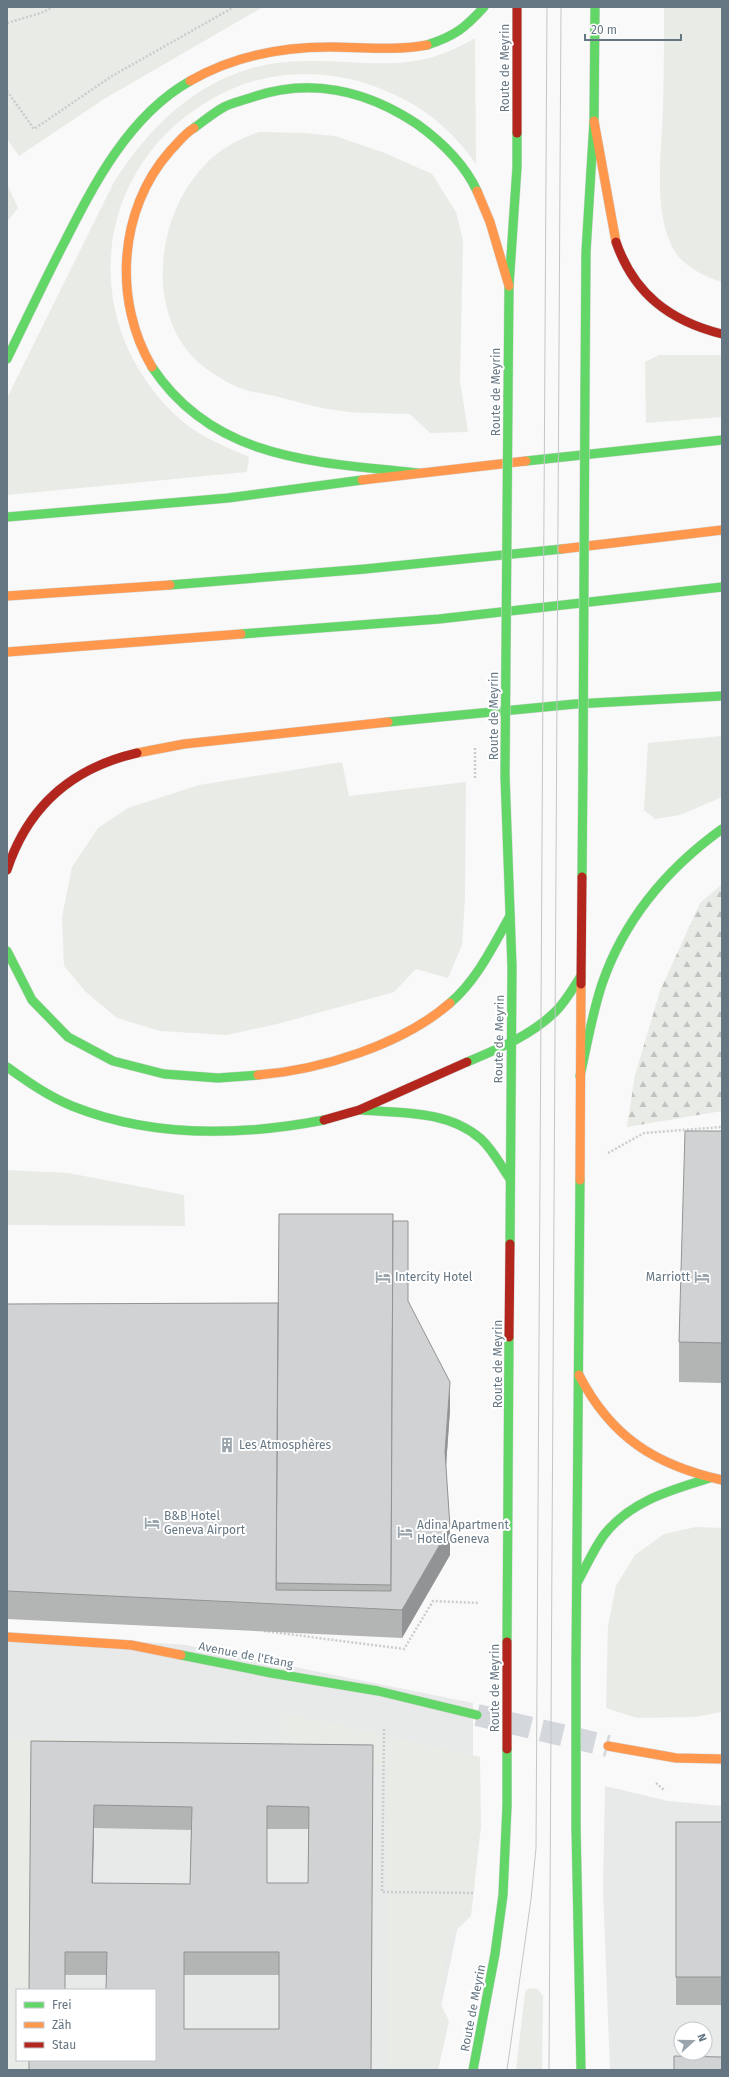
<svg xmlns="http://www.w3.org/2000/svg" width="729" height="2077" viewBox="0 0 729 2077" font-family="'Fira Sans',sans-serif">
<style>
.built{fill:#e8e9e9;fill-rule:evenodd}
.green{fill:#e8ebe6}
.forest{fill:url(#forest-firs)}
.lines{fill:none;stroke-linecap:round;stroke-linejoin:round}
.secondary-tunnel{stroke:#d4d8dc;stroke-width:22;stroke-dasharray:22 11;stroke-linecap:butt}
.fast-casing{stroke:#d5d6d7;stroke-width:10}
.slow-casing{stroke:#d5d6d7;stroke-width:10}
.jam-casing{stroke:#d5d6d7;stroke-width:10}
.path{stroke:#cbcccd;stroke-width:2.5;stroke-dasharray:2 2;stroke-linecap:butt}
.fast{stroke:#63d668;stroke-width:9}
.slow{stroke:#ff974d;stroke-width:9}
.jam{stroke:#b3261e;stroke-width:9}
.tram{stroke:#c3c5c6;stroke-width:1}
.fast-bridge-casing{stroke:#d5d6d7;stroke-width:10;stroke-linecap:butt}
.jam-bridge-casing{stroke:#d5d6d7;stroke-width:10;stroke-linecap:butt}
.path-bridge{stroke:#cbcccd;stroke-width:2.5;stroke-dasharray:2 2;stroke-linecap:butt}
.fast-bridge{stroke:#63d668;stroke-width:9}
.jam-bridge{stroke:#b3261e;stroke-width:9}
.wall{fill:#b3b5b5;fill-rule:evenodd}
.shaded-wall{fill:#929394}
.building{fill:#d0d2d3;stroke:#929394;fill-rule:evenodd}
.labels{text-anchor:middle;stroke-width:4;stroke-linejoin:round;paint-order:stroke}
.street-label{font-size:12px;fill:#657683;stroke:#fff}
.poi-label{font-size:12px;fill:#657683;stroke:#fff;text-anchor:start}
</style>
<defs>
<pattern id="forest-firs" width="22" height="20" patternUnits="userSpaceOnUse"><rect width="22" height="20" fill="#e8ebe6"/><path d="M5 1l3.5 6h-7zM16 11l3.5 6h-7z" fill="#c0c3c0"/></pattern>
</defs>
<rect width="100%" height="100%" fill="#f9f9f9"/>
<g class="built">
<path d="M7 1632 186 1645 473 1703V1853L428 2070H7ZM17 1990H155V2060H17Z"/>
<path d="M605 1786 668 1801 722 1806V2070H610L603 1889ZM681 2029H705V2053H681Z"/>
</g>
<g class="green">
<path d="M7 7H263L104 99 19 156 7 139Z"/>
<path d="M664 7H722V282C706 277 689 269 678 256 651 219 662 151 663 107 664 74 664 40 664 7Z"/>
<path d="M475 38 476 164C446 121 409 96 358 81 314 69 266 72 225 92 91 157 72 324 182 421 201 437 226 447 249 457L247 472 7 495V398L114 182C158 113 219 61 305 61 371 60 414 75 475 38Z"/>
<path d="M259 132 304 133 335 136 385 153 432 174 456 212 463 240 460 381 468 432 430 433 410 414C385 413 358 414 334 410 314 407 295 401 275 396 264 394 250 392 240 388 229 384 217 376 208 370 143 324 154 219 203 167 219 149 237 140 259 132Z"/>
<path d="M7 184 18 208 7 222Z"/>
<path d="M659 355H722V417L646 423 645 362Z"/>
<path d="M722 736V797L680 815 655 819 644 810 648 743Z"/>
<path d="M342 762 349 796 466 782 465 898 462 945 448 978 416 969 394 992 281 1023 227 1035 160 1031 117 1018 85 991 64 966 62 917 72 867 98 828 128 808 199 785Z"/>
<path d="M7 1170 68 1173 184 1195 185 1226 7 1225Z"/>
<path d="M696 1527 722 1528V1712L695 1717 637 1718 606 1708 608 1626 616 1586 635 1555 664 1534Z"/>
<path d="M281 1712 480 1757 481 1826 471 1916 451 1935 439 2001 449 2021 438 2070H389V1766L280 1763Z"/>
<path d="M7 1738H85L84 1765 29 1990H17V2060H29V2070H7Z"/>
<path d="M529 1988 538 1989 543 1996 542 2070H516L525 1992Z"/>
</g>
<path class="forest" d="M722 884V1111L627 1127 635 1075 660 991 700 903Z"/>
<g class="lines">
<path class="secondary-tunnel" d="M477 1715 608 1746"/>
<g class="fast-casing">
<g id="fast">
<path d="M427 45C455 36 465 28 484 7"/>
<path d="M194 128C204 121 213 113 224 107 232 103 241 101 250 98 309 77 366 90 417 124 442 142 464 163 477 191"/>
<path d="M7 359C25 322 43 284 62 247 93 186 128 116 190 81"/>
<path d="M152 367C214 461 317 462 418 473"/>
<path d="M585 388 586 252 594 121 595 7"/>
<path d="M508 397 509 286 517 167V133"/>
<path d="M526 461 722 440"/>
<path d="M7 517 228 498 362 480"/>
<path d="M170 585 365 569 562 549"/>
<path d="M241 634 439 619 722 587"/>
<path d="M388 722 575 704 722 696"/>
<path d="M505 776 512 967 510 1244"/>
<path d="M582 877 583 768"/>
<path d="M7 951 32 1000 68 1037 113 1061 164 1074 218 1078 258 1075"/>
<path d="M450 1003C477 980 493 946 510 916"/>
<path d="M467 1062C498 1049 532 1035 556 1011 566 1001 573 988 581 976"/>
<path d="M7 1067C28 1082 48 1096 72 1106 152 1138 241 1136 324 1120"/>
<path d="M580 1076C587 1045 592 1014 602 984 624 920 668 868 722 829"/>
<path d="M360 1110C401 1113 448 1110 481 1139 493 1150 501 1166 510 1179"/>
<path d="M577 1583C586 1567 593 1550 604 1535 630 1501 671 1490 710 1478"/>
<path d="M507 1642 509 1337"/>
<path d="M181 1655 271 1673 378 1691 477 1715"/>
<path d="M576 1663 580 1180"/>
<path d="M576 1827 581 2070"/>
<path d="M473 2070 495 1954 503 1895 507 1806"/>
</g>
</g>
<g class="slow-casing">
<g id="slow">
<path d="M190 81C233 56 281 47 330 47 363 47 395 51 427 45"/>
<path d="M594 121 616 242"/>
<path d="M477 191 490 222 509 286"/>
<path d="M152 367C113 301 118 210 170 151 178 143 184 134 194 128"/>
<path d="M362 480 526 461"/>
<path d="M562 549 722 530"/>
<path d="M7 596 170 585"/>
<path d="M7 652 241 634"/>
<path d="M137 753 184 744 388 722"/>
<path d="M258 1075C320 1070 402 1045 450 1003"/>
<path d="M580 1180 581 984"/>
<path d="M579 1375C611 1437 655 1465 722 1480"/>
<path d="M7 1637 131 1645 181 1655"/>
<path d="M608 1746 676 1758 722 1759"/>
</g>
</g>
<g class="jam-casing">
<g id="jam">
<path d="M517 7V133"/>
<path d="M616 242C634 294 670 321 722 334"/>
<path d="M7 870C28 806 72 768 137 753"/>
<path d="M581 984 582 877"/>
<path d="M324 1120 359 1110 467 1062"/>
<path d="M509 1337 510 1244"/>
</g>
</g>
<g class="path">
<path d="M7 23 41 13 53 7"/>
<path d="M7 91 34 129 112 76 234 7"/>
<path d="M608 1153 644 1133 722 1127"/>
<path d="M264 1631 404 1649 433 1601 479 1603"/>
<path d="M384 1729 382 1892 475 1893"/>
<path d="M656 1783 664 1790"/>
</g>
<use href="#fast" class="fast"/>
<use href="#slow" class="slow"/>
<use href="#jam" class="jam"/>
<g class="tram">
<path d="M507 2070 531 1899 536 1848 547 7"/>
<path d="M549 2070 561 7"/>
</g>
<g class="fast-bridge-casing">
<g id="fast-bridge">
<path d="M583 768 585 388"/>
<path d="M505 776 508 397"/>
<path d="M576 1663V1827"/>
<path d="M507 1749V1806"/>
</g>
</g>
<g class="jam-bridge-casing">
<path id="jam-bridge" d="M507 1642V1749"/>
</g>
<path class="path-bridge" d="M475 778V748"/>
<use href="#fast-bridge" class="fast-bridge"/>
<use href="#jam-bridge" class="jam-bridge"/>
</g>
<g class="wall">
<path d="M722 1131V1383L679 1382V1342Z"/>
<path d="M393 1221 408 1301 450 1410 446 1466 450 1555 402 1638 7 1619V1304L278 1303Z"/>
<path d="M31 1741 373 1745 371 2070 155 2060 106 1975H65V1990H29ZM94 1828 191 1830 190 1884 93 1883ZM267 1829H308V1883H267ZM184 1975H279V2029H184Z"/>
<rect x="676" y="1822" width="46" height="183"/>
</g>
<g class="shaded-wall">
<path d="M450 1382V1410L445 1480V1452Z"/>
<path d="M450 1527V1555L402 1638V1610Z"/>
<path d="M94 1805V1828L92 1905V1883Z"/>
</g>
<g class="building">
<path d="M685 1131H722V1343L679 1342Z"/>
<path d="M279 1214H393L391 1585 276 1583Z"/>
<path d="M393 1221H408V1301L450 1382 445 1452 450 1527 402 1610 7 1591V1304L278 1303 276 1590 391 1591Z"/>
<path d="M31 1741 373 1745 371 2070H29V2060H155V1990H106L107 1952H65V1990H29ZM94 1805 192 1807 190 1884 92 1883ZM267 1806 309 1807 308 1883H267ZM184 1952H279V2029H184Z"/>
<rect x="676" y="1822" width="46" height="155"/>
<path d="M674 2056 722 2057V2070H674Z"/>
</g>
<defs>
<g id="hotel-bare" transform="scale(1.2)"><path d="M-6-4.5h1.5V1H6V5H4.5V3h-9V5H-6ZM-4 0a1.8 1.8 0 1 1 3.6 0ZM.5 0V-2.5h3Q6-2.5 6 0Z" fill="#99a4ac" stroke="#fff" stroke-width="2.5" paint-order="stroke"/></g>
<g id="building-bare" transform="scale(1.2)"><path d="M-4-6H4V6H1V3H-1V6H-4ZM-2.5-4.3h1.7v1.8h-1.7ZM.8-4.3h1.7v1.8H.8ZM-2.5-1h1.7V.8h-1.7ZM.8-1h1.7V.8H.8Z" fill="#99a4ac" stroke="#fff" stroke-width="2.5" paint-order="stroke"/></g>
</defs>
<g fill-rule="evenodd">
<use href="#hotel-bare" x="383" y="1277"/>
<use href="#hotel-bare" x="702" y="1277"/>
<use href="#building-bare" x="227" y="1445"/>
<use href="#hotel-bare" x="152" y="1523"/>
<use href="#hotel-bare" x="405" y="1532"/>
</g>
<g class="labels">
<g class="street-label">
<text transform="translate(505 68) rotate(-90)" y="4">Route de Meyrin</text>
<text transform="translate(496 392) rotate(-90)" y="4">Route de Meyrin</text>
<text transform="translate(494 716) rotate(-90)" y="4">Route de Meyrin</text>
<text transform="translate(499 1039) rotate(-89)" y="4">Route de Meyrin</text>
<text transform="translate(498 1364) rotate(-90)" y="4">Route de Meyrin</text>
<text transform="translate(246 1655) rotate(11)" y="4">Avenue de l'Etang</text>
<text transform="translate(495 1688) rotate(-90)" y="4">Route de Meyrin</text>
<text transform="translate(473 2008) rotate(-79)" y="4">Route de Meyrin</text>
</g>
<g class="poi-label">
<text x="395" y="1281">Intercity Hotel</text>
<text x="690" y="1281" text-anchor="end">Marriott</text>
<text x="239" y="1449">Les Atmosphères</text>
<text x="164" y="1520">B&amp;B Hotel<tspan x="164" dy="14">Geneva Airport</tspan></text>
<text x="417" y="1529">Adina Apartment<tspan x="417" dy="14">Hotel Geneva</tspan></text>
</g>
</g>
<rect width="729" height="2077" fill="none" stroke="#657683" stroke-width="16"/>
<rect x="16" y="1989" width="140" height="72" fill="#ffffff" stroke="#c1c8cd"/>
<rect x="24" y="2002" width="20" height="6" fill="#63d668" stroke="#c1c8cd"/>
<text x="52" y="2009" font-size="12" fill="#657683">Frei</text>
<rect x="24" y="2022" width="20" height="6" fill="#ff974d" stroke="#c1c8cd"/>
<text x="52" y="2029" font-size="12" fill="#657683">Zäh</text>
<rect x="24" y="2042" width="20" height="6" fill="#b3261e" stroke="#c1c8cd"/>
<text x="52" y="2049" font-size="12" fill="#657683">Stau</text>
<g transform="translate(693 2041) rotate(69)"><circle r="19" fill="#ffffff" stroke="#c1c8cd"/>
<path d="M0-3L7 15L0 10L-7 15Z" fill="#99a4ac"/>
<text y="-6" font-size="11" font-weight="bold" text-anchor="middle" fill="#657683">N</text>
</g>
<path d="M585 34v6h96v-6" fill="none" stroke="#657683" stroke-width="2"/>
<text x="591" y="34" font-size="12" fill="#657683" stroke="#ffffff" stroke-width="3" paint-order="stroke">20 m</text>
</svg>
